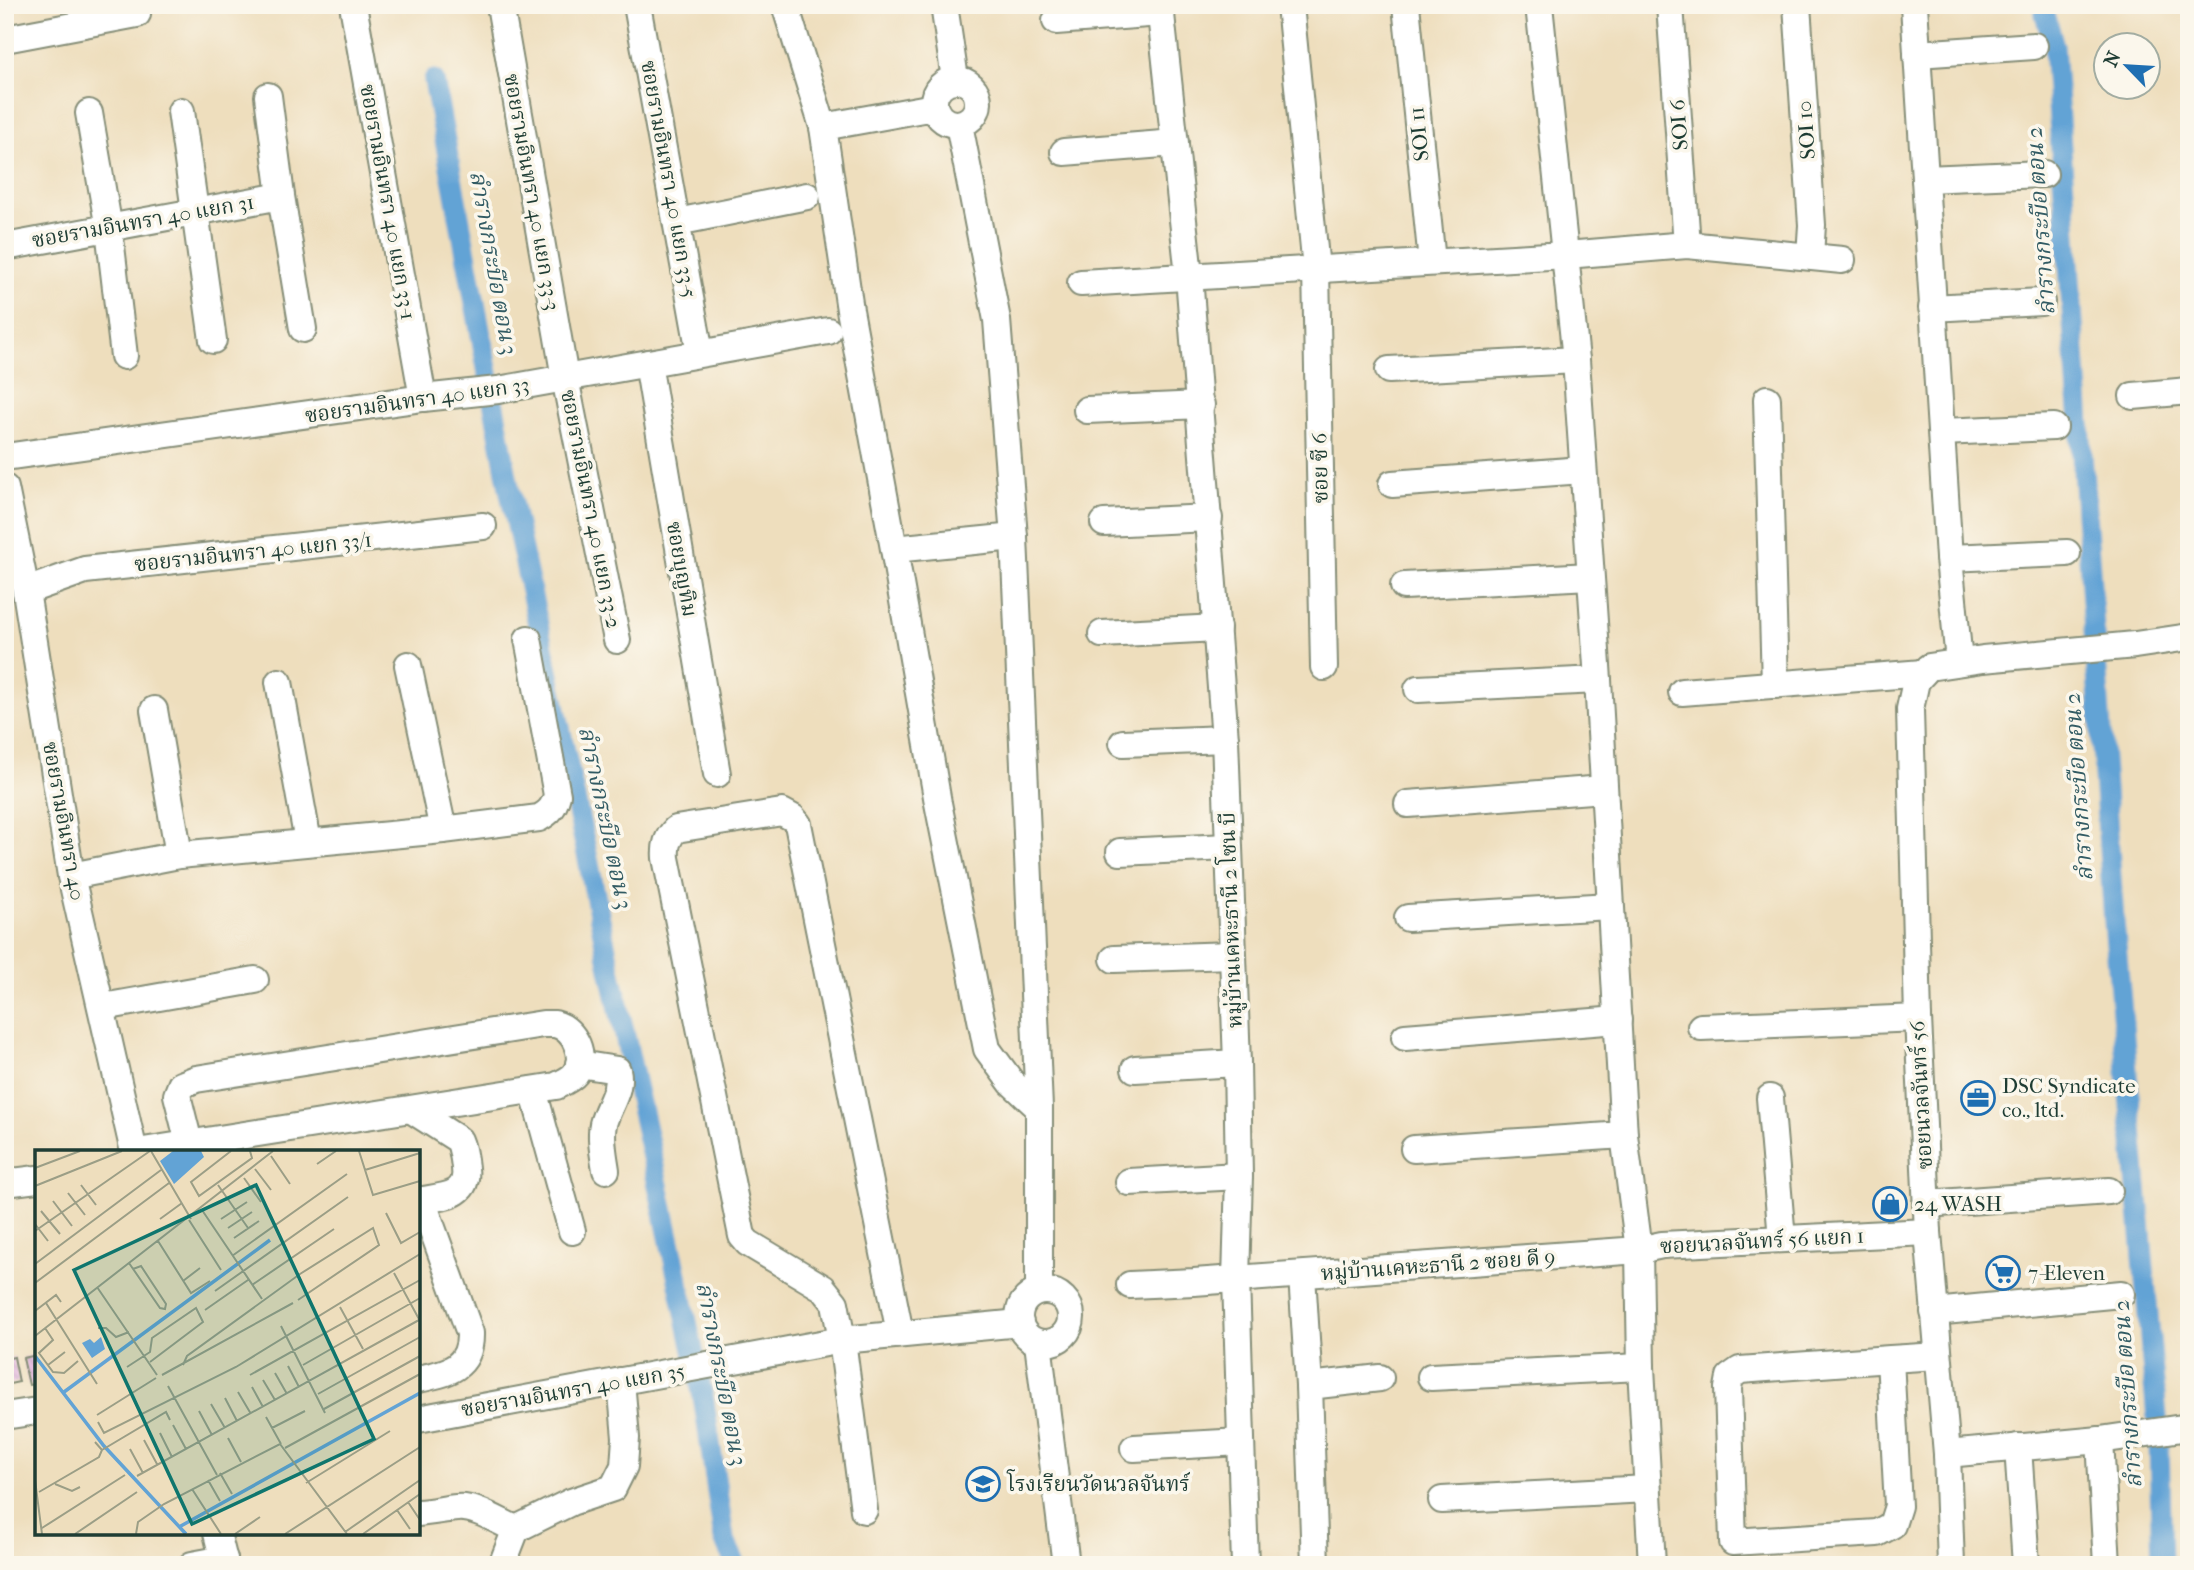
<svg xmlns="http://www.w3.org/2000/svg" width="2194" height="1570" viewBox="0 0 2194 1570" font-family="'IM FELL French Canon','Noto Serif Thai',serif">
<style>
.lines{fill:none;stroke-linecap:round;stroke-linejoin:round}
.canal{stroke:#62a3d5;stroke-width:21}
.building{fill:url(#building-back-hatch)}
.minor-casing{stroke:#868e78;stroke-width:30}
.minor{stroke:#fff;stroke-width:26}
.labels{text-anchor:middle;stroke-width:7;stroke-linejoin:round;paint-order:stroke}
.street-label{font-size:21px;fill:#1f3d34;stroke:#fbf7ec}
.poi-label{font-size:21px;fill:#1f3d34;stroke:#fbf7ec;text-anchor:start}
.water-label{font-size:23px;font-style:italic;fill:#335c64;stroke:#fbf7ec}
.inset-river{fill:none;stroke:#62a3d5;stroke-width:3.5}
.inset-road{fill:none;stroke:#9b9e86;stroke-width:2}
.view{fill:#0f766e;fill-opacity:0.15;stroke:#0f766e;stroke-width:3.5}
.inset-edge{fill:none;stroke:#1f3d34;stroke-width:3.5}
</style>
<defs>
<pattern id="building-back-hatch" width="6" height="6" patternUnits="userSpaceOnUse" patternTransform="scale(1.75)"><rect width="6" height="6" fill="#e1b0de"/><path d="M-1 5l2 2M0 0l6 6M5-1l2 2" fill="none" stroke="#b690b5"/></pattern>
</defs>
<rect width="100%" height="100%" fill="#fbf7ec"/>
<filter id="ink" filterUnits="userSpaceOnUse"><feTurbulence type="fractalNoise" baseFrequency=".0143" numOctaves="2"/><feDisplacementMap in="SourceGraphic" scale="14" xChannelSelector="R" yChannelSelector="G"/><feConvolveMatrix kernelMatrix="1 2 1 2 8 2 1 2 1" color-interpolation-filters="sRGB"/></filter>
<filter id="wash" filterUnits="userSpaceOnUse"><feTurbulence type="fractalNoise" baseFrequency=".00686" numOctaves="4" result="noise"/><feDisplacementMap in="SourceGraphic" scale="28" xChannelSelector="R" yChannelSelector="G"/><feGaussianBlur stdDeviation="1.57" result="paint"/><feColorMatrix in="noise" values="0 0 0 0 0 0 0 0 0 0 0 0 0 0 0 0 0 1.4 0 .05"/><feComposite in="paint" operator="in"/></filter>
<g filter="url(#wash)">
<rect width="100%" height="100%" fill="#eedebd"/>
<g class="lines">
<g class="canal">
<path d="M2045 5V14L2054 46 2114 921 2159 1442 2162 1565"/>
<path d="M434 80 509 488 588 859 610 969 649 1143 704 1402 724 1539 736 1565"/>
</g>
</g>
<g id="blocks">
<g class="building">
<path d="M37 1355V1384L29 1385 23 1358Z"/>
<path d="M14 1357 19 1382 5 1385V1359Z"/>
</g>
</g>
</g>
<g filter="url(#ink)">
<use href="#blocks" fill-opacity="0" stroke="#868e78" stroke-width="2"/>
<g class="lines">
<g class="minor-casing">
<g id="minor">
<path d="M353 5 423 398"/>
<path d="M500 5 565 378 617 640"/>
<path d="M637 5 700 353"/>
<path d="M785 5 823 127 850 310 894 549 938 803 987 1049 1012 1083 1039 1108"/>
<path d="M944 5 955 79"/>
<path d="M1160 5 1189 276 1225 739 1237 1063 1239 1176 1236 1279 1245 1565"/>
<path d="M1290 5 1316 269 1324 667"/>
<path d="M1406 5 1432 262"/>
<path d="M1539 5 1576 360 1598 680 1624 1135 1639 1250 1641 1367 1652 1565"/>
<path d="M1670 5 1687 245"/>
<path d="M1797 5 1812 225 1810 256"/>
<path d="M1914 5 1949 558 1959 662"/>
<path d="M1056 21 1161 13"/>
<path d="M5 39 137 14"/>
<path d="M1917 54 2034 46"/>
<circle cx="956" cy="102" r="22"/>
<path d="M268 96 281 196 303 329"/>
<path d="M181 111 213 340"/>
<path d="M89 113 109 229 124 356"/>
<path d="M959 124 997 320 1014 537 1039 1108V1291"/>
<path d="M823 127 934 107"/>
<path d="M1064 152 1175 143"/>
<path d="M1925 179 2044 174"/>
<path d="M677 222 807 196"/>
<path d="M5 247 281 196"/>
<path d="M1081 283 1566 255 1687 245 1842 260"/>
<path d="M1932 308 2041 302"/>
<path d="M648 363 717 774"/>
<path d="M1389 370 1576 360"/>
<path d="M2133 396 2189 391"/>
<path d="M1767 399 1775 685"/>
<path d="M1087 410 1201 405"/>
<path d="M1942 432 2054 427"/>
<path d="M5 457 423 398 498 390 828 331"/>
<path d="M1392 484 1583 470"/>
<path d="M5 488 26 591 71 876 134 1152"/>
<path d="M1104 523 1209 518"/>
<path d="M894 549 1014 537"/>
<path d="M1949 558 2067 553"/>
<path d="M1404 586 1590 576"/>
<path d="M26 591 85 570 483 526"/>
<path d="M1102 634 1217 628"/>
<path d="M408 665 443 830"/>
<path d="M279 682 308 842"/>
<path d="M1418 689 1598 680"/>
<path d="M1682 692 1923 673"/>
<path d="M154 710 179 855"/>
<path d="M1123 743 1225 739"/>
<path d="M1408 804 1604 789"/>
<path d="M1120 852 1228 847"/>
<path d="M71 876 179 855 443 830 539 818C550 812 554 807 557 795L528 639"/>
<path d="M1408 918 1610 906"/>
<path d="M1114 959 1232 955"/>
<path d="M103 1007 255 980"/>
<path d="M1701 1027 1918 1018"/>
<path d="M1405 1037 1618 1020"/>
<path d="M579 1064 617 1070C622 1090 608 1105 603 1124 600 1139 604 1156 606 1170"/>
<path d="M1135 1069 1237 1063"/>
<path d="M533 1090 572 1231"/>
<path d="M1770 1098 1782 1239"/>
<path d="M412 1110 459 1140C463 1149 464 1158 465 1168 469 1198 441 1196 418 1201"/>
<path d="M1414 1149 1624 1135"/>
<path d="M137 1152 556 1086C562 1083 571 1079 575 1074 587 1057 575 1029 555 1024 551 1024 547 1024 543 1024L196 1079 181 1085 177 1095 189 1143"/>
<path d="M1129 1182 1239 1176"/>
<path d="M5 1183 37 1179"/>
<path d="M1926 1204 2109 1191"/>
<path d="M1302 1275 1309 1386"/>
<path d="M1130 1285 1194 1282 1639 1250 1662 1245 1928 1232"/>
<circle cx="1045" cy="1317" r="26"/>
<path d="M1934 1312 2121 1294"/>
<path d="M1038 1343 1066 1565"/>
<path d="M1890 1359 1740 1370 1730 1377 1728 1388 1733 1542 1877 1533 1892 1525 1898 1506 1890 1359 1938 1356"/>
<path d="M1431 1377 1641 1367"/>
<path d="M418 1379C448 1373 471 1368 470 1333L422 1200"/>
<path d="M11 1415 37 1411"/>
<path d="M418 1419 842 1340 1020 1323"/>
<path d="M2100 1440 2107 1565"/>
<path d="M2018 1447 2026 1565"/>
<path d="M1134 1448 1241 1442"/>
<path d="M1947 1454 2100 1440 2189 1427"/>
<path d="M1442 1500 1647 1489"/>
<path d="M864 1510 842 1340 835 1303 823 1288 748 1243 742 1236 666 858C665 846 667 838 676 829L782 812 793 818 798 824 900 1333"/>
<path d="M418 1513C432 1512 445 1509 457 1508 476 1506 499 1522 516 1529"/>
<path d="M217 1533 225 1565"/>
<path d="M192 1565 224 1559"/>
<path d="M502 1565 516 1529 571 1502 613 1488 624 1466 626 1438 621 1381"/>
<path d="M1315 1565 1309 1386 1380 1378"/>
<path d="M1951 1565 1947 1454 1928 1232 1918 1018 1910 709 1916 681 1929 667 1983 659 2135 645 2189 637"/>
</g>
</g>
<use href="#minor" class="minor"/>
</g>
</g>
<defs>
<g id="office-ring" transform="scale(1.75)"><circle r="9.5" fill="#fbf7ec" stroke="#1f6fb2" stroke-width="1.5"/><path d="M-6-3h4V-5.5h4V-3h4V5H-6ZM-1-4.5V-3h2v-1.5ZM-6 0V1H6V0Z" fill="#1f6fb2"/></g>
<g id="shop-ring" transform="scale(1.75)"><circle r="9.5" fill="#fbf7ec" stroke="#1f6fb2" stroke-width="1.5"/><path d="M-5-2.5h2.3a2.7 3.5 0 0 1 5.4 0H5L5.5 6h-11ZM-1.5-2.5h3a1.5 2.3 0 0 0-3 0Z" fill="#1f6fb2"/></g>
<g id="supermarket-ring" transform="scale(1.75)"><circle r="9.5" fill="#fbf7ec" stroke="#1f6fb2" stroke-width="1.5"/><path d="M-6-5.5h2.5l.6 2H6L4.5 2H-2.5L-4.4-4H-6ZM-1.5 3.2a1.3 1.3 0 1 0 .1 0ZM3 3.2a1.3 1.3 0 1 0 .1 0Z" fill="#1f6fb2"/></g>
<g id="school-ring" transform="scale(1.75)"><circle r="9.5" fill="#fbf7ec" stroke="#1f6fb2" stroke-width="1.5"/><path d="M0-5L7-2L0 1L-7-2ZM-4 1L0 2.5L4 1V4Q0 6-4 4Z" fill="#1f6fb2"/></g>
</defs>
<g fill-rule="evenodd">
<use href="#office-ring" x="1978" y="1098"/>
<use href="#shop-ring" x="1890" y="1204"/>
<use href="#supermarket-ring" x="2003" y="1273"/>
<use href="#school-ring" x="983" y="1484"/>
</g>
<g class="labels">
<g class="street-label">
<text transform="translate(1679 125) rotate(-94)" y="7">SOI 6</text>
<text transform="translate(1806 130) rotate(-94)" y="7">SOI 10</text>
<text transform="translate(1419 134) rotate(-96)" y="7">SOI 11</text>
<text transform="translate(669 179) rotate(80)" y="7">ซอยรามอินทรา 40 แยก 33-5</text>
<text transform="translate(532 192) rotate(80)" y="7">ซอยรามอินทรา 40 แยก 33-3</text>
<text transform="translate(388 202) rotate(80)" y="7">ซอยรามอินทรา 40 แยก 33-1</text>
<text transform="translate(143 221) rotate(-10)" y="7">ซอยรามอินทรา 40 แยก 31</text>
<text transform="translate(417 400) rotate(-8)" y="7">ซอยรามอินทรา 40 แยก 33</text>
<text transform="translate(1320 468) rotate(-91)" y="7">ซอย ซี 6</text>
<text transform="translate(591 509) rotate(79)" y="7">ซอยรามอินทรา 40 แยก 33-2</text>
<text transform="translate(253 552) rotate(-6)" y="7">ซอยรามอินทรา 40 แยก 33/1</text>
<text transform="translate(682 569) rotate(80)" y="7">ซอยบุญทิม</text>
<text transform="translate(64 821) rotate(80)" y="7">ซอยรามอินทรา 40</text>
<text transform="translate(1231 920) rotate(-92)" y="7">หมู่บ้านเคหะธานี 2 โซน บี</text>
<text transform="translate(1921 1095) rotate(-93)" y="7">ซอยนวลจันทร์ 56</text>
<text transform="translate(1762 1241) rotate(-3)" y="7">ซอยนวลจันทร์ 56 แยก 1</text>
<text transform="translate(1438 1265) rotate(-4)" y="7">หมู่บ้านเคหะธานี 2 ซอย ดี 9</text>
<text transform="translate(573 1390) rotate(-10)" y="7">ซอยรามอินทรา 40 แยก 35</text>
</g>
<g class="poi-label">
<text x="2002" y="1093">DSC Syndicate<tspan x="2002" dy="24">co., ltd.</tspan></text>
<text x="1914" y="1211">24 WASH</text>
<text x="2028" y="1280">7-Eleven</text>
<text x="1007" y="1491">โรงเรียนวัดนวลจันทร์</text>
</g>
<g class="water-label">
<text transform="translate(2040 221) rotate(-94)" y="8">ลำรางกระบือ ตอน 2</text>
<text transform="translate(494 263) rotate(80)" y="8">ลำรางกระบือ ตอน 3</text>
<text transform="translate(2078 787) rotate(-94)" y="8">ลำรางกระบือ ตอน 2</text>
<text transform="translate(606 818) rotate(78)" y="8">ลำรางกระบือ ตอน 3</text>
<text transform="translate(722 1374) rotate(79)" y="8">ลำรางกระบือ ตอน 3</text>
<text transform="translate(2127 1394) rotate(-94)" y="8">ลำรางกระบือ ตอน 2</text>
</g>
</g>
<g transform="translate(35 1150)">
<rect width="385" height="385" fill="#eedebd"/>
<path d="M138 1H166L169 7 139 34 125 11ZM66 187 70 199 57 208 47 193 55 189 59 193Z" fill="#62a3d5"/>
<path class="inset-river" d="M0 206 69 296 151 384M29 242 235 90M144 377 385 243"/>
<path class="inset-road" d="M116 1 156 69M196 1 156 32 164 46 217 8 215 1M324 1 338 45 385 31M236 6 255 34M282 14 301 1M0 18 45 1M220 19 236 40M330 20 385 3M209 28 226 52M46 35 61 55M183 35 213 78M0 36 87 1M33 43 50 65M18 51 37 76M167 60 227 149M6 61 25 84M351 63 366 93 385 82M125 69 147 53M186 69 212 52M154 70 186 120M0 74 13 91M193 78 217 62M0 81 115 1M199 88 224 71M123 91 156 143 175 131M197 106 312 24M94 113 125 158 130 159 131 154 106 116 98 119M0 114 126 20M359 123 385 171M148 131 165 118M0 133 134 33M217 135 299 79M62 137 122 225M180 141 313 47M11 153 62 234M305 157 328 199M170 160 213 130M0 161 21 145 26 152M246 176 290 263M10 178 18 190 4 203 18 222 29 223 43 211M63 178H71L81 187 94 182M0 186 238 1M13 215 30 202M148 215 152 206 265 124 338 78 344 95 263 150M268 215 385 148M253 216 264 237M92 217 115 202 117 188 161 158 168 172 115 212M240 223 252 244M127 225 258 153M215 225 385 130M228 230 240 250M133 236 182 325M217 237 228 257M203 242 216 264M283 244 385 187M190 248 202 271M176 254 190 278M289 259 385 206M164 261 177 285M62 265 121 228M231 267 246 294M63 272 69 283 201 217 385 104M138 275 151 299M237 278 270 261M125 283 137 307M193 288 206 312M109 290 122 314M250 298 385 224M95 299 108 323M67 300 131 262 135 270M185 323 197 344M102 326 384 170M0 330 7 384M173 330 185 351M271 333 355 281M20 334 37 341 45 337M157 339 186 384M4 342 64 307 67 300 60 292M373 352 385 370M362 360 375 379M7 378 90 325M310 382 385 330M40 384 102 342M101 384 103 372 129 354 245 294 312 384M200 384 225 367M250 384 385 297M328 384 385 344"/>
<path class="view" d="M221 35 339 289 157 374 39 120Z"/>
<rect width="385" height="385" class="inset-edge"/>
</g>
<rect width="2194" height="1570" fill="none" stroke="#fbf7ec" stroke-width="28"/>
<g transform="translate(2127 66) rotate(295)"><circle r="33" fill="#fbf7ec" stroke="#a3ada2" stroke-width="2"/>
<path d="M0-5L12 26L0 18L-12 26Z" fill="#1f6fb2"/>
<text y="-10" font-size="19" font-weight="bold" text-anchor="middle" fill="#1f3d34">N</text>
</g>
</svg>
